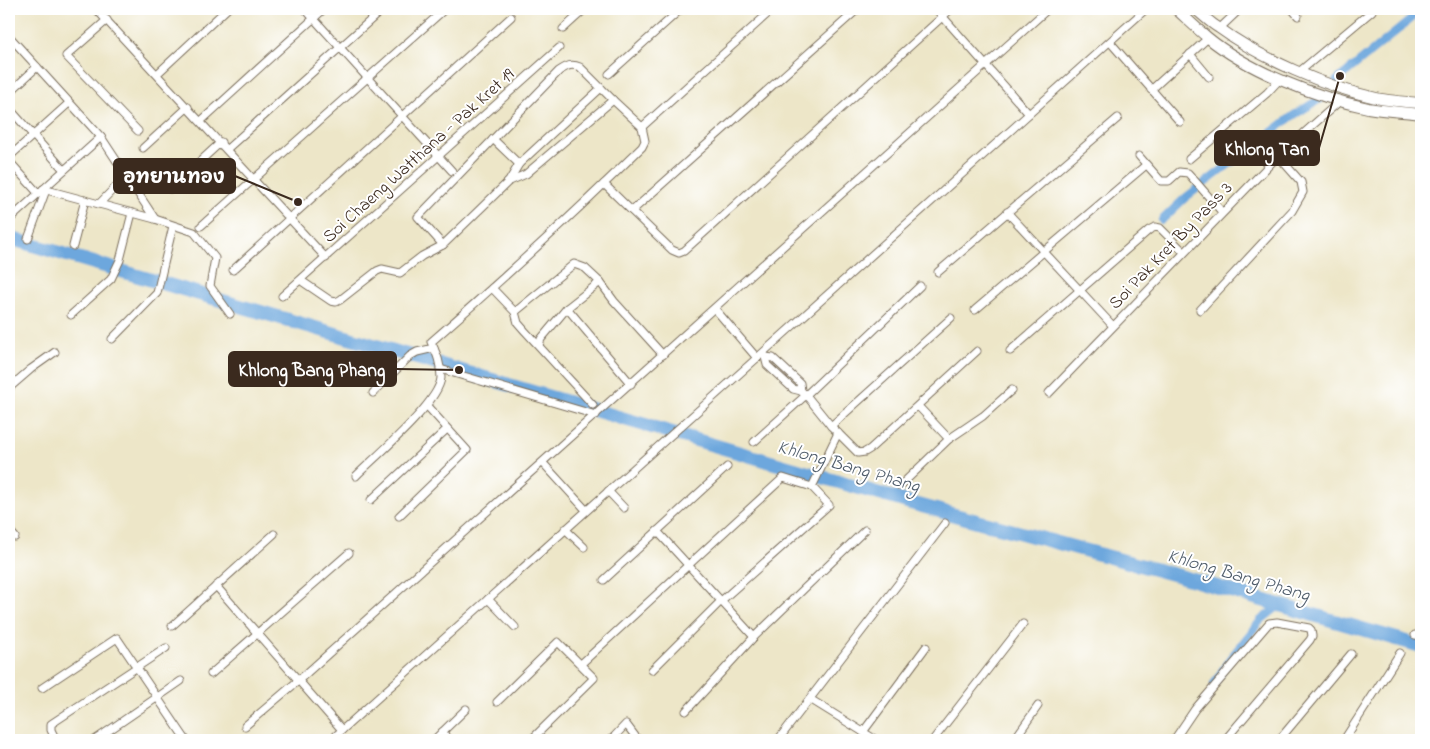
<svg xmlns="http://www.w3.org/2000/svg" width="1430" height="749" viewBox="0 0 1430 749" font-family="'Indie Flower','Playpen Sans Thai',sans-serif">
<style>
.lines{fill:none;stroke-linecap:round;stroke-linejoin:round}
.canal{stroke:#6da7dd;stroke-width:8}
.river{stroke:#6da7dd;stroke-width:14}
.street-casing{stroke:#796c5a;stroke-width:9}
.secondary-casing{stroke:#796c5a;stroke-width:12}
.street{stroke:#fff;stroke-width:7}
.secondary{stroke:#fff;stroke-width:10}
.labels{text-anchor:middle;stroke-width:4;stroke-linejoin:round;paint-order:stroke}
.street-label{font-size:18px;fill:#3b2a1e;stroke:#fff}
.water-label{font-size:19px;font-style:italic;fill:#4f5c6a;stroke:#fff}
.leader{fill:none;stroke:#3b2a1e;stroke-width:2}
.callout-dot{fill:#3b2a1e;stroke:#fff;stroke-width:2}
.callout{fill:#3b2a1e;stroke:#3b2a1e;stroke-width:2}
.callout-label{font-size:19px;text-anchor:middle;font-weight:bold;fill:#fff}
</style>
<rect width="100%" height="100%" fill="#fff"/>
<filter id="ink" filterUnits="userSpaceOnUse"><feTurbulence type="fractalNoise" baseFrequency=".02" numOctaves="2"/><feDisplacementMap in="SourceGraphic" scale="10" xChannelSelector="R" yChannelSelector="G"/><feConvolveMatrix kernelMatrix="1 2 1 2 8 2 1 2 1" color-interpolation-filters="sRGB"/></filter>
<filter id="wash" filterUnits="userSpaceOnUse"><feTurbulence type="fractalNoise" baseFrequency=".0096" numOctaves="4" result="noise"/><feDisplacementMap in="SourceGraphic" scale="20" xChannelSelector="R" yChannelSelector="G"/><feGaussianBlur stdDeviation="1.12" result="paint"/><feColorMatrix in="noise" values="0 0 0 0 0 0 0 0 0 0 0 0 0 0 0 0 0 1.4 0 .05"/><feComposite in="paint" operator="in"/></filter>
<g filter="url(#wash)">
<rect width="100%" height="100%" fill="#ede6c8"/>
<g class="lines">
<g class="canal">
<path d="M1336 81 1421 11"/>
<path d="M1162 220 1185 198 1294 115 1320 99"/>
<path d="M1214 684 1228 661 1261 620 1280 605"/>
</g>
<path class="river" d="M9 238 907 502 1176 575 1421 646"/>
</g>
</g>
<g filter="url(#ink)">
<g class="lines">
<g class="street-casing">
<g id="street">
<path d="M96 9 326 258"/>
<path d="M305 9 452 171"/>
<path d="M936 9 1029 114"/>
<path d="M1292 9 1298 16"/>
<path d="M107 20 66 56 138 131"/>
<path d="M563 29 585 9"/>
<path d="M1219 29 1240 9"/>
<path d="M9 36 101 137 155 219"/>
<path d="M1110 42 1180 122"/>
<path d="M1190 54 1209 77"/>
<path d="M1299 72 1372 11"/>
<path d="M157 74 227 9"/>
<path d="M609 74 681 9"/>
<path d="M1151 90 1208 38"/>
<path d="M9 93 37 67"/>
<path d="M9 108 64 170"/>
<path d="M201 121 324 9"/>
<path d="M642 127 773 9"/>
<path d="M493 139 519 164"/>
<path d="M143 148 188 107"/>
<path d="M227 149 383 9"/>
<path d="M1139 156 1161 181H1169L1179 172 1188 173 1222 212"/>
<path d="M9 157 69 103"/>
<path d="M1189 159 1267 93 1280 79"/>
<path d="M9 161 38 193"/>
<path d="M510 181 526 174 613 100"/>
<path d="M604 184 672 250 679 253 684 251 951 9"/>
<path d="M43 189 155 219 194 232 215 258 210 286 230 314"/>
<path d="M170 189 221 142"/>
<path d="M99 204 126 176"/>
<path d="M632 211 858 9"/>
<path d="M1007 212 1113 326"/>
<path d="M9 220 101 137"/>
<path d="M201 226 445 9"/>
<path d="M28 239 46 190"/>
<path d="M73 246 85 200"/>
<path d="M233 270 511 17"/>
<path d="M938 272 1118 118"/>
<path d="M303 282 331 301 336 302 340 300 377 271 382 269 400 273 422 256 443 245 509 181 519 164 601 88"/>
<path d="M492 288 515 312 518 323 525 331 593 405"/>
<path d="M282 296 559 48"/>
<path d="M567 308 631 384"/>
<path d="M715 309 757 358"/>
<path d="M975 310 1146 165"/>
<path d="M1200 310 1292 211 1303 192 1301 182 1278 156"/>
<path d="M515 312 574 264 585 268 600 282 614 301 663 355"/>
<path d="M71 315 111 279 120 260 132 213"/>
<path d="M112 339 157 293 173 226"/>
<path d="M539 345 541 339 567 308 600 282"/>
<path d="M1010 351 1149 230 1155 227 1160 228 1184 252"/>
<path d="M764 353 767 365 793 389 801 391 806 395 831 426 858 453 865 452 870 449 977 351"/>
<path d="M766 357 773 358 800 383 801 391"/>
<path d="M440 369 596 415"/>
<path d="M9 388 31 369 55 352"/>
<path d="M373 393 410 356 417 352 434 348"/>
<path d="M1049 393 1278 156 1340 101"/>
<path d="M918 406 949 439"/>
<path d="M831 426 951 318"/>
<path d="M754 442 806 395 920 286"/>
<path d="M543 463 586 510"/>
<path d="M356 476C375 457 439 403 441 378 441 364 437 354 431 342 503 279 574 214 642 147L645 141 642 127 613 100 580 67C571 63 567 66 559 71L418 217 443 245"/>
<path d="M900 486 949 439 983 416 1012 390"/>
<path d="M812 487 838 433"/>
<path d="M608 491 624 508"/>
<path d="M371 500 447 429"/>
<path d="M399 516 467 450 427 406"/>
<path d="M565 529 584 547"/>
<path d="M9 530 15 537"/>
<path d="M657 531 754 637"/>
<path d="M604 580 727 467"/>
<path d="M216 586 342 730"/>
<path d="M488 599 515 627"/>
<path d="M172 626 274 534"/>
<path d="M1415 635 1421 636"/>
<path d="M581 664 783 478 812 487 829 505 721 601 652 670"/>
<path d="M211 674 349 553"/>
<path d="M42 688 117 638 186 740"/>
<path d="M810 699 876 740"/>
<path d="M497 702 558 642 594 678 531 740"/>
<path d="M686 711 754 637 865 530"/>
<path d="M245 726 299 680 1048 9"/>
<path d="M442 732 450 740"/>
<path d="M863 732 926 647"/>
<path d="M56 740 51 730V724L166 648"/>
<path d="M95 740 181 681"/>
<path d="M331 740 1146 9"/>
<path d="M434 740 466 709"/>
<path d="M611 740 626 724 638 740"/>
<path d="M778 740 945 523"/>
<path d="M933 740 1023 624"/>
<path d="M1014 740 1038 706"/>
<path d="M1174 740 1195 709 1269 623 1277 622 1309 628 1311 630 1312 636 1310 640 1225 740"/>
<path d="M1279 740 1351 654"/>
<path d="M1344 740 1400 653"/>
</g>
</g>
<g class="secondary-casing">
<g id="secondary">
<path d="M1176 9C1186 18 1196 28 1207 37 1248 71 1316 97 1368 108 1385 111 1404 112 1421 114"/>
<path d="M1195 9C1203 15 1210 23 1219 28 1260 58 1326 87 1376 98 1390 101 1406 102 1421 103"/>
</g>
</g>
<use href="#street" class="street"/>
<use href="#secondary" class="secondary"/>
</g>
</g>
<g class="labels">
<g class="street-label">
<text transform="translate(418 155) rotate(-42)" y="6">Soi Chaeng Watthana - Pak Kret 19</text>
<text transform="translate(1170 245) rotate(-46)" y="6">Soi Pak Kret By Pass 3</text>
</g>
<g class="water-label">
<text transform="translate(849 465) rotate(16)" y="7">Khlong Bang Phang</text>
<text transform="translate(1239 574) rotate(16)" y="7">Khlong Bang Phang</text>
</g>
</g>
<path class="leader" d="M1340 76L1319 148M298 202L235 176M459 370L396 369"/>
<g class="callout-dot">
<circle cx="1340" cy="76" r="5"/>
<circle cx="298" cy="202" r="5"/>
<circle cx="459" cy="370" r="5"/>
</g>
<g class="callout">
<rect x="1215" y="131" width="104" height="34" rx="5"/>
<rect x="114" y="159" width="121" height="34" rx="5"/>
<rect x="229" y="352" width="167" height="34" rx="5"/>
</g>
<g class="callout-label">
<text x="1267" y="155">Khlong Tan</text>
<text x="174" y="183">อุทยานทอง</text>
<text x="312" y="376">Khlong Bang Phang</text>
</g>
<rect width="1430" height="749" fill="none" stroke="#fff" stroke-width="30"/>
</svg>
